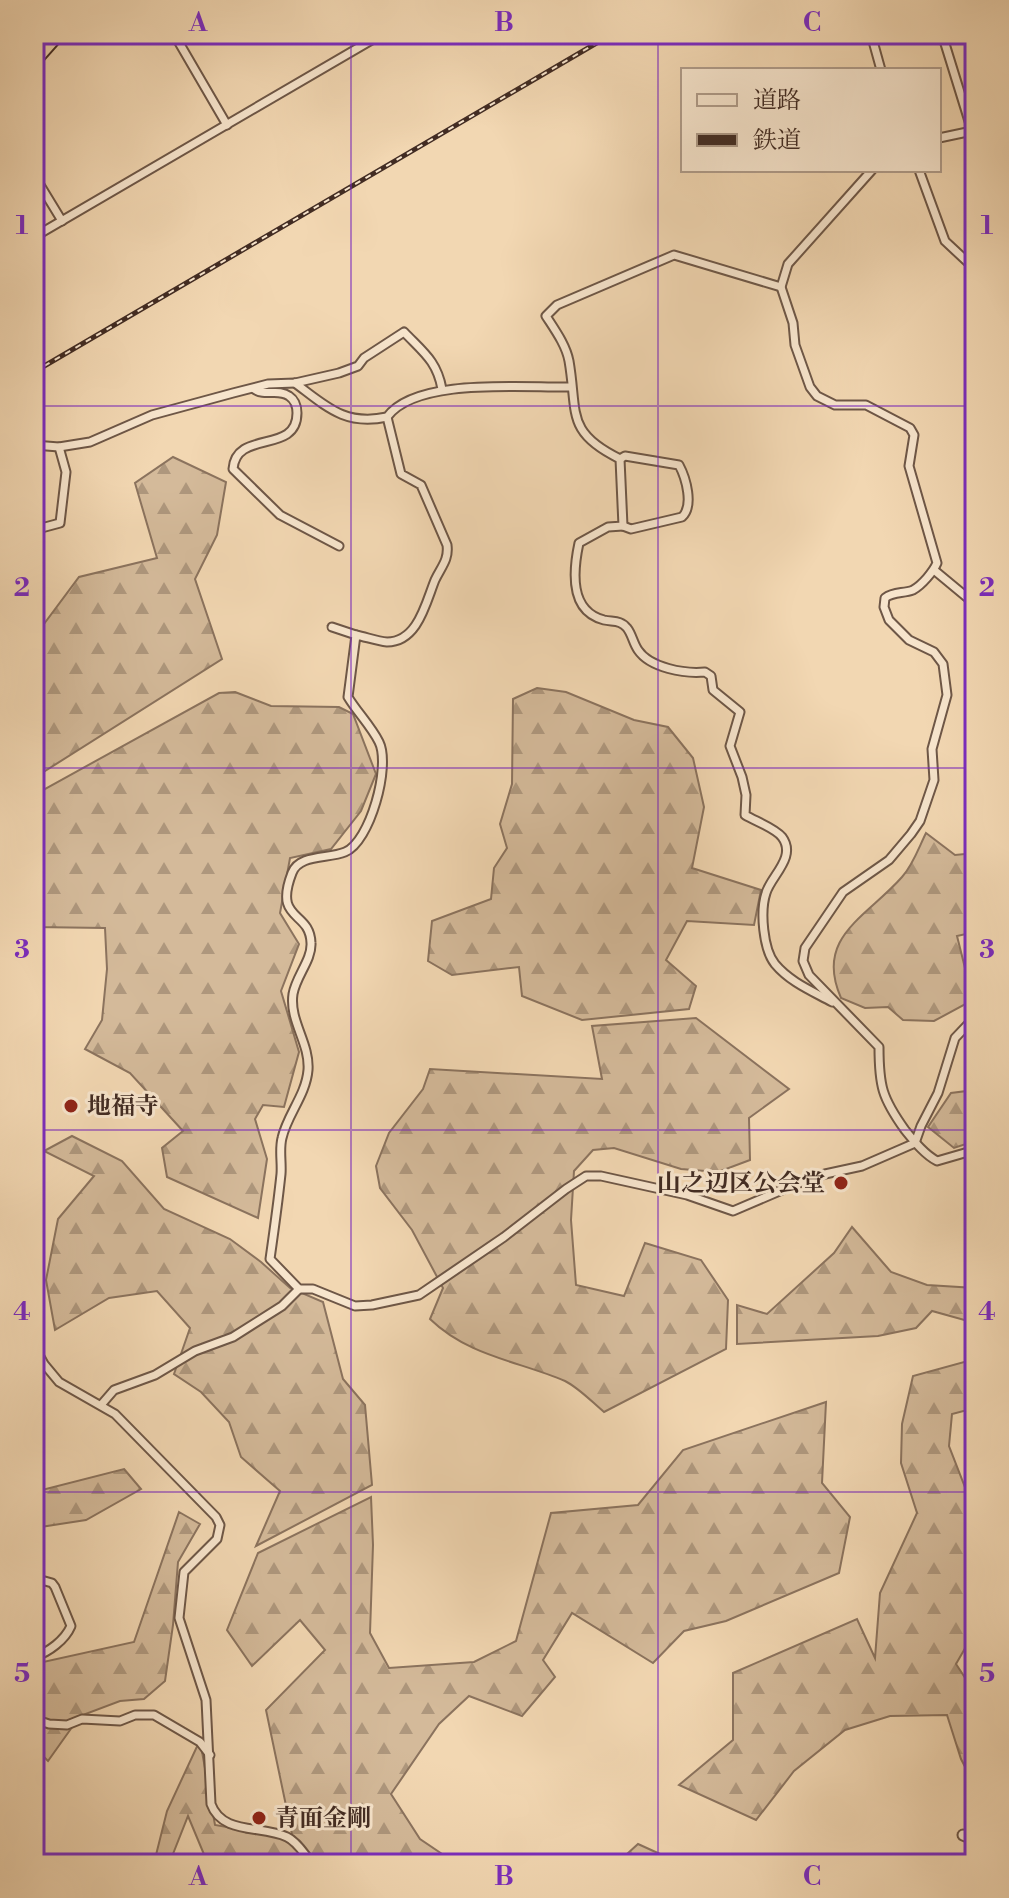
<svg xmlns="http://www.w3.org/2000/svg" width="1009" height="1898" viewBox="0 0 1009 1898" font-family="'Libre Bodoni','Noto Serif JP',serif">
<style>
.forest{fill:url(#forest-firs);stroke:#8b735e;stroke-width:2}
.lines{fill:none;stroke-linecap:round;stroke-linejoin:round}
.minor-casing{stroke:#6e5747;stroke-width:11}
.tertiary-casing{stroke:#6e5747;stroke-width:13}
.trunk-casing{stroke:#422c23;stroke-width:16}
.minor{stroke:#f7e5cd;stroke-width:7}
.tertiary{stroke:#f7e5cd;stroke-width:9}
.trunk{stroke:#f2d7b2;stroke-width:12}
.rail-casing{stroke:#422c23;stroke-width:5}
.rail{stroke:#f7e5cd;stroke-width:2;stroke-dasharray:6;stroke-linecap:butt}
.grid{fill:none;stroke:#7b2cbf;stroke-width:2;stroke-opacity:0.55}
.poi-dot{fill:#8f2418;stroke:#f7e5cd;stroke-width:3}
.labels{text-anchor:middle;stroke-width:6;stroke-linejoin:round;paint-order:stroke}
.poi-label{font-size:24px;font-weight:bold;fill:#422c23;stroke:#f7e5cd;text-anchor:start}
.neatline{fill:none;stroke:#7b2cbf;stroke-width:3}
.grid-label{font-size:26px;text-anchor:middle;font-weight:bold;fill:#7b2cbf}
</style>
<defs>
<pattern id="forest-firs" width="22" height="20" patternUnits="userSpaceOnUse" patternTransform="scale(2)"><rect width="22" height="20" fill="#d4ba9a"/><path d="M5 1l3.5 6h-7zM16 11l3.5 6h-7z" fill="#ae977d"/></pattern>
</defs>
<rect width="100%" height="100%" fill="#f2d7b2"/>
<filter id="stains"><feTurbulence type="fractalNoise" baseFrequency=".0025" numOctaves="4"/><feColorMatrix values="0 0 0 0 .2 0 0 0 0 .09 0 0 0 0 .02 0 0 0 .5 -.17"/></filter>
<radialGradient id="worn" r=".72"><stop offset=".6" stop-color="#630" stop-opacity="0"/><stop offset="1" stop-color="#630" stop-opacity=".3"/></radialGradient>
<g class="forest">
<path d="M173 457 226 482 217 535 195 579 222 659 34 778V634L38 632 79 577 157 558 135 483Z"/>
<path d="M537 688 566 692 634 720 668 727 693 758 704 807 692 868 761 890 754 925 687 921 666 960 696 986 689 1009 582 1020 522 996 519 967 452 975 428 961 432 921 491 899 494 868 507 848 500 824 512 784 513 699Z"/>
<path d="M235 692 271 706 339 707 353 714 376 774 361 811 331 849 290 858 280 913 299 944 281 991 299 1052 284 1107 263 1105 255 1119 267 1159 258 1218 167 1177 162 1148 183 1131 130 1073 85 1049 102 1020 107 969 105 928 34 927V795L219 693Z"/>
<path d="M926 833 955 855 975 853V932L957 936 973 1000 934 1021 903 1020 888 1007 865 1008 841 998C814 937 867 917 902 877 913 865 919 847 926 833Z"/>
<path d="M696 1018 789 1089 749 1118 750 1160 718 1172 681 1169 614 1148 593 1150 574 1171 571 1220 576 1285 624 1296 645 1243 701 1260 728 1300 726 1349 604 1412C592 1402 579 1388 565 1381 518 1361 468 1356 430 1319L443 1288 412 1230 380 1188 376 1166 389 1133 423 1089 430 1069 602 1079 592 1026Z"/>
<path d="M975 1090V1141L954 1148 928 1127 951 1093Z"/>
<path d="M72 1136 122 1161 164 1209 230 1239 261 1262 290 1288 323 1302 343 1379 365 1405 372 1485 256 1546 280 1491 241 1457 229 1422 201 1392 174 1374 190 1328 157 1291 109 1298 55 1330 46 1280 58 1219 94 1176 44 1151Z"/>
<path d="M852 1227 891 1272 927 1285 975 1288V1323L932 1311 916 1328 878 1336 737 1344V1305L767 1314 834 1253Z"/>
<path d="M975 1359V1408L952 1414 949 1446 975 1513V1631L956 1664 975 1693V1786L961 1759 947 1715 890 1716 845 1730 794 1771 756 1820 679 1785 733 1740V1673L857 1619 875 1658 880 1593 917 1513 901 1463 902 1424 913 1376Z"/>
<path d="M826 1402 822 1483 850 1517 839 1573 726 1621 684 1631 653 1663 572 1613 543 1660 555 1677 522 1716 469 1696 439 1724 391 1794 420 1839 451 1860V1864H208L188 1816 169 1864H144L156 1855 167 1811 200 1740 215 1825 293 1839 266 1710 325 1650 300 1620 252 1666 227 1630 258 1553 371 1497 373 1545 370 1633 389 1668 474 1662 516 1641 551 1513 638 1505 683 1450Z"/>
<path d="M124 1469 141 1489 86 1520 34 1528V1492Z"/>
<path d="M179 1512 200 1524 178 1562 173 1625 165 1681 144 1699 120 1701 80 1716 48 1761 34 1747V1664L134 1642Z"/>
<path d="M638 1844 682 1864H616Z"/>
</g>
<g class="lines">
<g class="minor-casing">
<g id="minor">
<path d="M174 34 227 125"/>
<path d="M871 34 881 70"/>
<path d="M939 138 972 131 942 34"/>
<path d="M872 170 788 264 781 287 793 323 795 345 810 387 817 396 835 405H866L910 428 914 435 909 466 937 563C933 572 922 585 913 590 903 594 894 591 885 598L884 607 889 620 909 640 934 652 943 664 947 695 932 749 934 780 920 821 911 834 889 860 843 892 805 948 803 961 809 975 879 1047C879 1086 882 1098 905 1130 914 1141 924 1154 937 1161L975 1150"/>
<path d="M919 170 945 241 975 269"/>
<path d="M34 175 62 221"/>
<path d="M34 237 382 34"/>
<path d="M781 287 674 255 557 305 546 316C555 330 566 345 569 361 578 413 565 432 620 459L623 526 608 527 579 543C573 571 569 611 604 620 613 622 621 620 627 628 632 634 633 643 638 650 650 668 685 674 705 672L711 676 713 690 740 712 730 746 742 777 746 795 745 815C755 821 775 828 782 837 797 857 771 876 766 893 760 911 763 949 775 964 790 982 812 991 832 1002"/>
<path d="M295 383C327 407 345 426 387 417 416 377 524 388 571 387"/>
<path d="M254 389C265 397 278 388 289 396 295 400 297 407 297 413 297 455 236 429 233 469L280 515 339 546"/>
<path d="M387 417 401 474 421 485 447 545C449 560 441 567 435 580 426 602 418 642 387 642 377 641 366 637 356 635L348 697C357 712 371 726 379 742 391 766 370 842 345 852 328 859 299 854 292 873 273 922 310 910 311 943 312 960 296 976 293 994 289 1021 310 1043 308 1070 306 1095 287 1115 282 1138 279 1150 282 1162 281 1174 278 1203 274 1231 270 1259L299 1289H313L355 1306 372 1305 419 1295 504 1237 566 1189 586 1176H601L687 1195 733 1211 796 1184 825 1174 862 1166 915 1143 921 1126 938 1093 955 1038 975 1017"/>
<path d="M34 445 59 447 90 442 152 415 233 393 268 384 295 383 339 373 358 366 364 358 404 332C423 352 437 361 442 389"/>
<path d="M620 459 625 456 679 465C686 478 694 506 682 517L631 529 623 526"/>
<path d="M34 530 60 523 66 472 59 447"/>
<path d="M934 570 975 604"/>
<path d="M332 627 356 635"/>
<path d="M34 1346 44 1364 59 1382 115 1414 216 1517 220 1525 217 1539 184 1572 179 1618 206 1700 211 1804C222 1835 262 1825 287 1837 298 1842 305 1856 313 1864"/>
<path d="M101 1405 114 1390 155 1375 195 1351 233 1337 282 1306 299 1289"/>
<path d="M34 1578 52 1583 55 1587 71 1626C65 1640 49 1652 34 1657"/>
<path d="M34 1719 49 1724 67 1725 82 1719 120 1721 135 1715H154L200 1742 210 1755"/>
</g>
</g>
<g class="tertiary-casing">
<path id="tertiary" d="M963 1835 975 1840"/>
</g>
<g class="trunk-casing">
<path id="trunk" d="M34 61 58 34"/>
</g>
<use href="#minor" class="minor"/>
<use href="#tertiary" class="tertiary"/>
<use href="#trunk" class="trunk"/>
<g class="rail-casing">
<path id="rail" d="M34 372 612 34"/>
</g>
<use href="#rail" class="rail"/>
</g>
<path class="grid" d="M351 34V1864M658 34V1864M34 406H975M34 768H975M34 1130H975M34 1492H975"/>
<g class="poi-dot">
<circle cx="71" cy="1106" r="8"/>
<circle cx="841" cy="1183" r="8"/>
<circle cx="259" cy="1818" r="8"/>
</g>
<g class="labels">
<g class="poi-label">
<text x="87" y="1114">地福寺</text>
<text x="825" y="1191" text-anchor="end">山之辺区公会堂</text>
<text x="275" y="1826">青面金剛</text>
</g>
</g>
<rect width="1009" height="1898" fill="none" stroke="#f2d7b2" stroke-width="88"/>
<rect x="681" y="68" width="260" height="104" fill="#f7e5cd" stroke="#af9b89" stroke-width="2"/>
<rect x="697" y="94" width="40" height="12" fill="#f7e5cd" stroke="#af9b89" stroke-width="2"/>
<text x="753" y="108" font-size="24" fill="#422c23">道路</text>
<rect x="697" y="134" width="40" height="12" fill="#422c23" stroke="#af9b89" stroke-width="2"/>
<text x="753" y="148" font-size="24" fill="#422c23">鉄道</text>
<rect x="44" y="44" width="921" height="1810" class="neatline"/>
<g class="grid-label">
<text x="198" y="31">A</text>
<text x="504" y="31">B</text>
<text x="812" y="31">C</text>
<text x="22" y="234">1</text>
<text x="987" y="234">1</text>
<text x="22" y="596">2</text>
<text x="987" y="596">2</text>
<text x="22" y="958">3</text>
<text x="987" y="958">3</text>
<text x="22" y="1320">4</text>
<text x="987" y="1320">4</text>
<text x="22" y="1682">5</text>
<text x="987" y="1682">5</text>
<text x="198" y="1885">A</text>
<text x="504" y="1885">B</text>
<text x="812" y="1885">C</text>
</g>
<rect width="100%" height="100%" filter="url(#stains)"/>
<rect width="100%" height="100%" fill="url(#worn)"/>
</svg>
